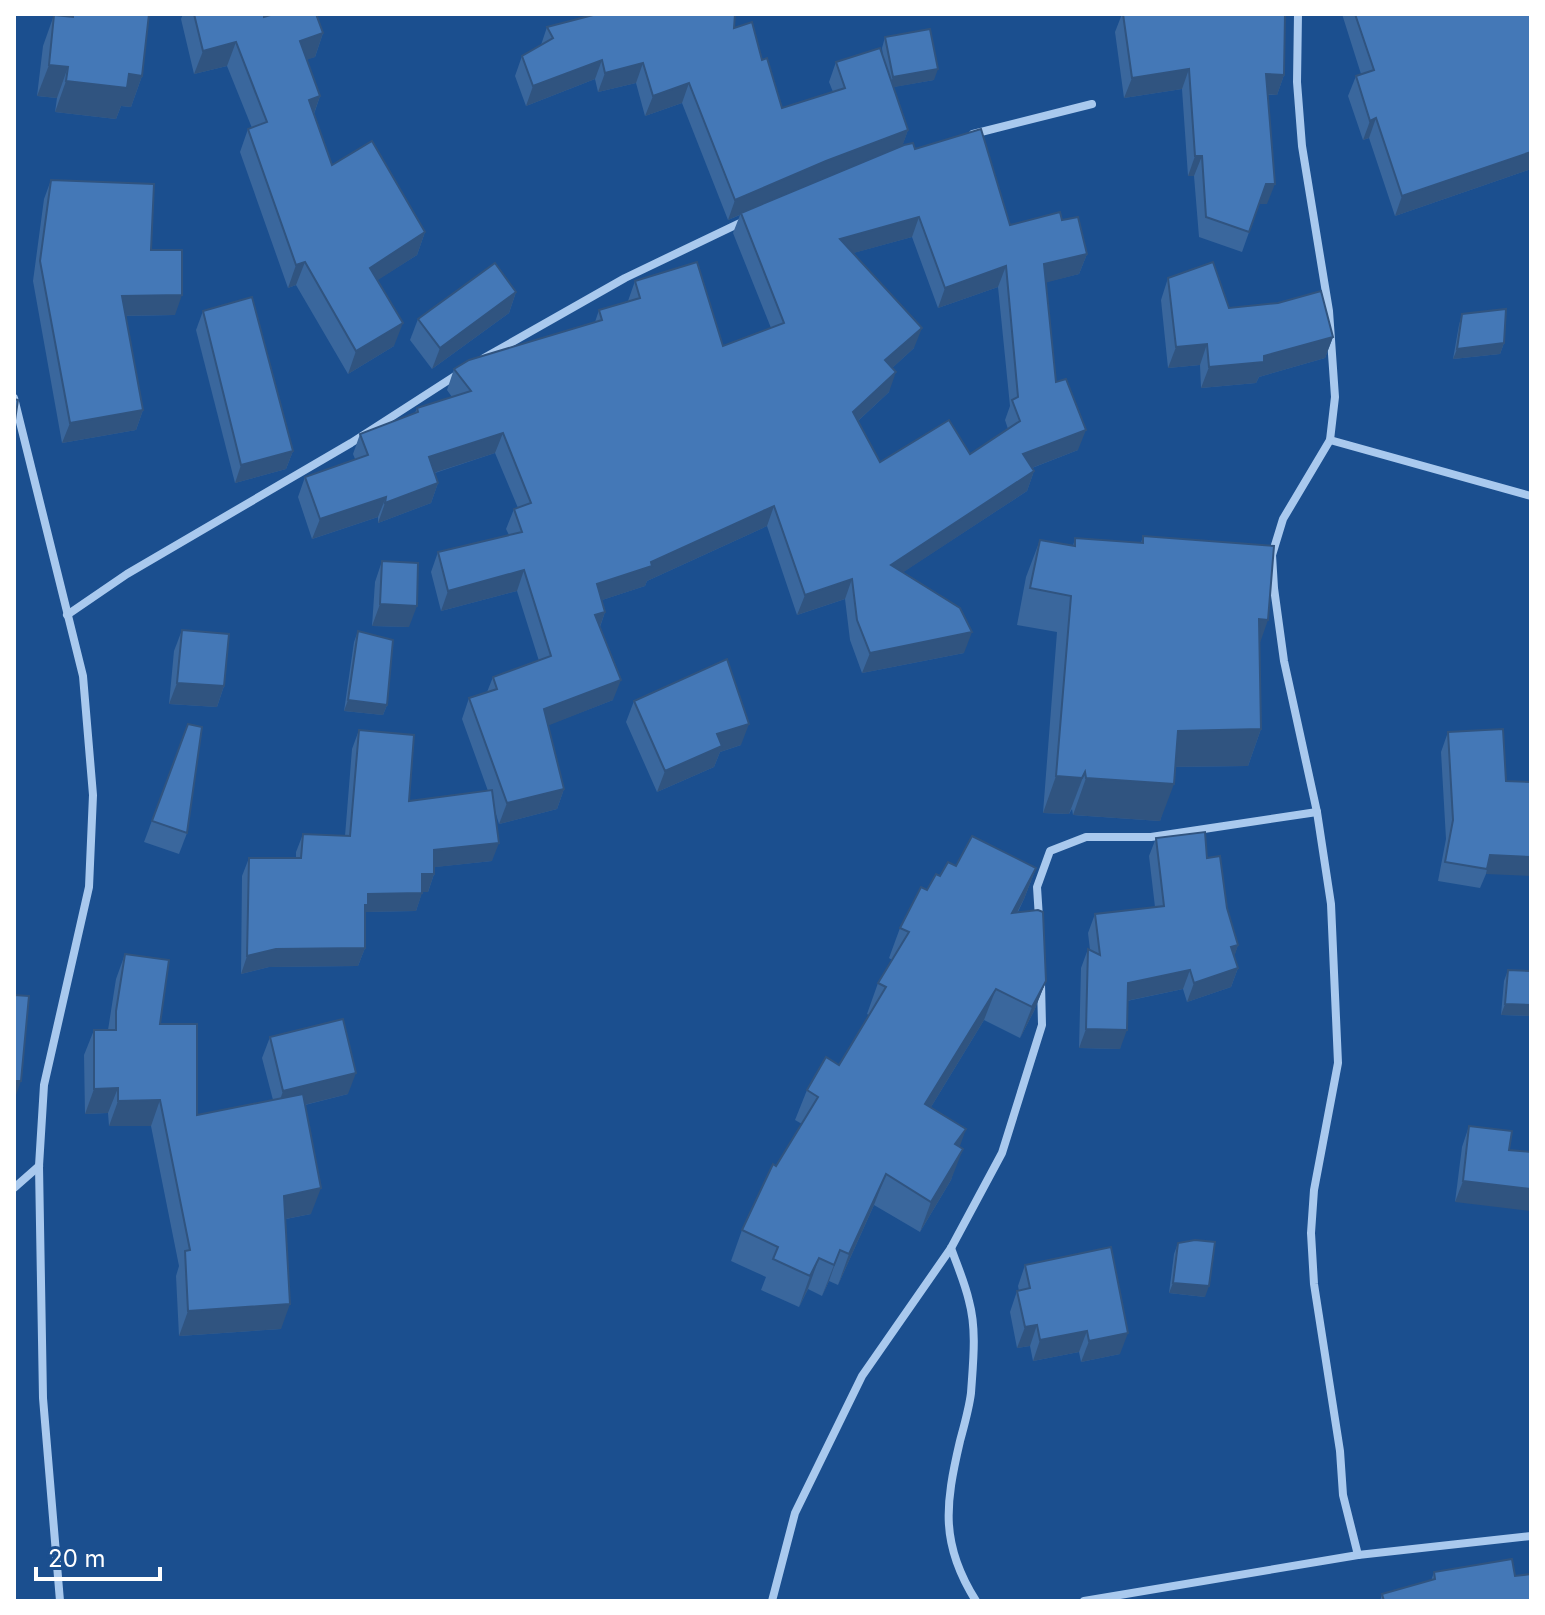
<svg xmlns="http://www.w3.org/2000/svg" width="1545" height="1615" viewBox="0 0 1545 1615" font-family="Inter,sans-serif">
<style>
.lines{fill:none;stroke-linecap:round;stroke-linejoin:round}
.street{stroke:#a9c9ee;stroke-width:8}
.wall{fill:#3a679d;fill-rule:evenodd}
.shaded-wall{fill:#305480}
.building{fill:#4478b7;stroke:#305480;stroke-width:2;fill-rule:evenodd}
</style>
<rect width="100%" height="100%" fill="#1b4f8f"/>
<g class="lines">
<g class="street">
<path d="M1298 14 1297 82 1302 146 1329 311 1335 397 1330 440 1283 519 1272 555 1274 588 1284 661 1317 812 1331 904 1338 1063 1314 1190 1311 1233 1314 1284 1340 1451 1343 1495 1358 1555"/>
<path d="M973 134 1092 104"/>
<path d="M484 358 625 278 744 221"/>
<path d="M14 398 83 676 93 795 89 887 44 1085 39 1166 43 1398 60 1601"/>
<path d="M1330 440 1531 496"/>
<path d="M67 615 127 574 351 443 458 374"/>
<path d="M1039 918 1037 887 1050 851 1086 837H1151L1317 812"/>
<path d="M14 1188 39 1166"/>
<path d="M951 1248C957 1265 965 1283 969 1301 977 1330 973 1363 971 1393 969 1409 964 1426 960 1441 945 1505 940 1544 976 1601"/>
<path d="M772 1601 795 1513 862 1376 951 1248 1002 1153 1042 1025 1041 983"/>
<path d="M1084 1601 1358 1555 1531 1536"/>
</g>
</g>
<g class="wall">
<path d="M66 14H149L142 76 131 107 121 106 116 119 55 112 57 98 37 96 43 46 54 15 66 17Z"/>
<path d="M183 14 264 17 323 33 315 57 307 59 320 96 314 114 332 165 425 232 417 255 377 280 394 346 348 374 296 285 288 288 240 152 248 129 252 128 227 66 194 74 181 19Z"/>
<path d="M1122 14H1285L1284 75 1277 95H1268L1267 204H1259L1242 252 1199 237 1194 176H1188L1182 89 1124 98 1115 32Z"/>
<path d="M1342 14H1531V169L1395 216 1369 138 1363 140 1348 96 1356 76 1361 74Z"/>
<path d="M547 27 734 28 762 60 782 108 833 92 829 82 836 62 883 57 882 48 885 37 934 80 893 87 908 130 902 146 915 149 1010 225 1062 220 1087 254 1079 274 1046 282 1056 382 1078 450 1032 468 1034 471 1027 491 903 572 964 653 862 673 850 640 845 599 797 615 767 526 647 581 645 586 602 600 605 612 600 627 613 700 548 725 564 789 557 809 499 824 495 811 492 861 434 867V874L428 892H422L416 911 365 912V948L358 966 269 967 241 974 242 876 249 858H296V852L303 834 345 836 352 749 359 730 409 801 488 791 462 719 469 698 487 692 493 677 539 661 517 591 441 611 431 572 438 552 509 535 506 529 514 509 518 508 495 453 435 473 438 483 431 503 378 523V517L312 539 298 497 305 477 355 459 353 454 360 434 415 413 417 408 452 397 447 390 454 369 595 322 599 310 628 301 635 281 723 346 771 328 733 233 740 215 728 220 682 103 645 116 636 83 598 92 595 79 526 106 515 76 522 56 541 45ZM912 237 938 308 998 287 1010 406 1005 420 1008 429 970 454 880 462 858 421 889 392 892 368 914 348 853 253Z"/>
<path d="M51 180 151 250 175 315 126 316 143 410 136 430 62 443 33 281 44 199Z"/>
<path d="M1168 278 1229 308 1333 337 1325 358 1259 377 1256 383 1201 388 1200 365 1168 368 1161 300Z"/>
<path d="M516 292 509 313 432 369 410 340 418 319Z"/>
<path d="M203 311 293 451 286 469 235 483 196 330Z"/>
<path d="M1462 314 1504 343 1500 354 1453 359 1459 325Z"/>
<path d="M1143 536 1259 645 1261 729 1248 766 1175 767 1160 821 1073 815 1072 809 1069 814 1043 813 1057 632 1017 625 1026 577 1040 540 1073 546 1075 538 1141 543Z"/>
<path d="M382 561 409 627 372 626 375 582Z"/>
<path d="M182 630 224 686 217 707 169 704 174 651Z"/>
<path d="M358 631 387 705 383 715 344 711 354 642Z"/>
<path d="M634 701 741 745 720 752 714 767 657 792 626 722Z"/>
<path d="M188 724 187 833 179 854 144 842Z"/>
<path d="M1448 732 1506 781 1531 782 1486 874 1480 888 1438 881 1446 839 1441 752Z"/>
<path d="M1156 838 1207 858 1227 908 1238 945 1234 956 1238 968 1231 987 1187 1002 1183 989 1127 1001 1120 1049 1079 1048 1081 968 1088 949 1090 950 1088 933 1095 914 1155 907 1149 856Z"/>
<path d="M956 866 1036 868 1024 899 1018 912 1046 981 1034 1011 1020 1038 984 1020 931 1107 960 1147 951 1180 920 1232 874 1205 838 1285 829 1281 822 1296 808 1289 799 1307 761 1290 766 1277 731 1261 742 1230 776 1166 802 1124 795 1120 807 1090 839 1065 869 1015 867 1014 878 983 892 960 889 958 900 928 927 890 940 876Z"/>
<path d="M125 954 160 1024 197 1115 273 1100 262 1058 270 1037 348 1094 305 1105 311 1214 286 1219 281 1329 179 1336 176 1276 179 1266 151 1126H109L108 1113 85 1114 84 1055 94 1030H108L116 979Z"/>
<path d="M1508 970 1531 971V1016L1501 1015 1504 981Z"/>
<path d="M1469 1126 1509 1150 1455 1202 1462 1147Z"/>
<path d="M1178 1243 1205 1297 1169 1293 1174 1254Z"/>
<path d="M1025 1265 1120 1354 1081 1362 1079 1352 1033 1361 1030 1346 1017 1348 1010 1312 1017 1291H1019L1018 1286Z"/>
<path d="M1434 1572 1515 1576 1531 1601H1380L1382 1594 1431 1581Z"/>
</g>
<g class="shaded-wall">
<path d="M319 14H347L318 16Z"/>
<path d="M323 33 315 57 292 65 300 41Z"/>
<path d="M236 42 227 66 194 74 203 51Z"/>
<path d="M602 60 595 79 526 106 533 86Z"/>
<path d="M643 63 636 83 598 92 605 73Z"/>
<path d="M49 65 68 67 57 98 37 96Z"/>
<path d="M938 69 934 80 889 88 893 77Z"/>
<path d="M1189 69 1182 89 1124 98 1132 78Z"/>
<path d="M129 74 142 76 131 107 121 106 116 119 55 112 66 81Z"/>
<path d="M1266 74 1284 75 1277 95 1259 94Z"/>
<path d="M689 83 682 103 645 116 653 96Z"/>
<path d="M320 96 312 119 309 100Z"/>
<path d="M1376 118 1369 138 1363 140 1370 121Z"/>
<path d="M908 130 901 150 819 180 728 220 735 200 826 161Z"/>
<path d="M1531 152V169L1395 216 1402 196Z"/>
<path d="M1195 156H1202L1194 176H1188Z"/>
<path d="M1266 184H1275L1267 204H1259Z"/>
<path d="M919 217 912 237 832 259 840 239Z"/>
<path d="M425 232 417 255 361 291 370 268Z"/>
<path d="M1087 254 1079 274 1037 285 1044 264Z"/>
<path d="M305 262 296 285 288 288 296 265Z"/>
<path d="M1006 266 998 287 938 308 945 288Z"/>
<path d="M516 292 509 313 432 369 440 348Z"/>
<path d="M182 295 175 315 115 316 122 296Z"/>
<path d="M403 323 394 346 348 374 356 351Z"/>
<path d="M922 328 914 348 878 381 885 360Z"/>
<path d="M1333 337 1325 358 1259 377 1256 383 1201 388 1209 367 1264 356Z"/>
<path d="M1504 343 1500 354 1453 359 1457 349Z"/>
<path d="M1207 344 1200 365 1168 368 1176 347Z"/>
<path d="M896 372 889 392 846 432 853 412Z"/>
<path d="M143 410 136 430 62 443 70 423Z"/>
<path d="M1086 430 1078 450 1016 474 1023 454Z"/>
<path d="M503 433 495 453 421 477 429 457Z"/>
<path d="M293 451 286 469 235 483 241 465Z"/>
<path d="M1034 471 1027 491 884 585 891 565Z"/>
<path d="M438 483 431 503 378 523 385 503Z"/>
<path d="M386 497 378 517 312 539 320 519Z"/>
<path d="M774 506 767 526 647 581 645 586 590 604 597 584 651 562Z"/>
<path d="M524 570 517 591 441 611 448 591Z"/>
<path d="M852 579 845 599 797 615 805 595Z"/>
<path d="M380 604 417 606 409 627 372 626Z"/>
<path d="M605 612 598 632 595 615Z"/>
<path d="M1259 619 1268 620 1255 657Z"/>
<path d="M972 632 964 653 862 673 870 653Z"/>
<path d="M621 680 613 700 537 730 544 709Z"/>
<path d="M177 683 224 686 217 707 169 704Z"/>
<path d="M348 700 387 705 383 715 344 711Z"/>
<path d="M749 724 741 745 720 752 714 767 657 792 665 771 717 734Z"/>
<path d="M1261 729 1248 766 1164 767 1178 731Z"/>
<path d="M1085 772 1069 814 1043 813 1056 776Z"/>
<path d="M1086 778 1174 784 1160 821 1073 815Z"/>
<path d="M564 789 557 809 499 824 507 803Z"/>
<path d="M499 843 492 861 427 868 434 850Z"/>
<path d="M1490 855 1531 857V876L1486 874Z"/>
<path d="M1036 868 1024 899 1001 943 1012 913Z"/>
<path d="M422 874H434L428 892H416Z"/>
<path d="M422 893 416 911 365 912 361 923 368 894Z"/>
<path d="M1238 945 1232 964 1231 947Z"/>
<path d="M365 948 358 966 269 967 241 974 247 956 276 949Z"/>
<path d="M1238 968 1231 987 1187 1002 1194 983Z"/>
<path d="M1190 970 1183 989 1121 1002 1128 983Z"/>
<path d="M1046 981 1034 1011 1020 1038 1032 1007Z"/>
<path d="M996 989 984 1020 914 1135 925 1104Z"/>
<path d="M1505 1004 1531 1005V1016L1501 1015Z"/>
<path d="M1086 1029 1127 1030 1120 1049 1079 1048Z"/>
<path d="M356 1073 348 1094 276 1112 283 1091Z"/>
<path d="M14 1081H21L14 1101Z"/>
<path d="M118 1088 108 1113 85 1114 94 1089Z"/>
<path d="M160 1100 151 1126H109L118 1101Z"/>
<path d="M966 1129 955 1160V1144Z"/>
<path d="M963 1149 951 1180 920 1232 931 1202Z"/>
<path d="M886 1174 874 1205 838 1285 849 1254Z"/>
<path d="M1463 1181 1531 1189V1211L1455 1202Z"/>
<path d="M321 1188 311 1214 275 1221 284 1196Z"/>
<path d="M840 1250 829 1281 822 1296 834 1265Z"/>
<path d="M819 1258 808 1289 799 1307 810 1276Z"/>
<path d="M1173 1283 1209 1286 1205 1297 1169 1293Z"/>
<path d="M290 1304 281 1329 179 1336 188 1311Z"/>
<path d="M1037 1325 1030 1346 1017 1348 1025 1327Z"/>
<path d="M1087 1331 1079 1352 1033 1361 1040 1340Z"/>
<path d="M1128 1333 1120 1354 1081 1362 1089 1341Z"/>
</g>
<g class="building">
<path d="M73 14H149L142 76 129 74 127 88 66 81 68 67 49 65 54 15 73 17Z"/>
<path d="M194 14H264V17L274 14H316L323 33 300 41 320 96 309 100 332 165 372 141 425 232 370 268 403 323 356 351 305 262 296 265 248 129 267 122 236 42 203 51Z"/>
<path d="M597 14H735L734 28 752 22 762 60 767 58 782 108 845 88 836 62 880 48 908 130 826 161 735 200 689 83 653 96 643 63 605 73 602 60 533 86 522 56 553 38 547 27Z"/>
<path d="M1123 14H1285L1284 75 1266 74 1275 184H1266L1249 232 1206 217 1202 156H1195L1189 69 1132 78Z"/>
<path d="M1355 14H1531V152L1402 196 1376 118 1370 121 1356 76 1374 70Z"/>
<path d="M930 29 938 69 893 77 885 37Z"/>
<path d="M981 129 1010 225 1060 212 1062 220 1078 217 1087 254 1044 264 1056 382 1066 379 1086 430 1023 454 1034 471 891 565 960 608 972 632 870 653 857 620 852 579 805 595 774 506 651 562 652 566 597 584 605 612 595 615 621 680 544 709 564 789 507 803 469 698 497 689 493 677 551 656 524 570 448 591 438 552 522 532 514 509 531 503 503 433 429 457 438 483 385 503 386 497 320 519 305 477 368 455 360 434 418 412 417 408 471 391 454 369 469 360 602 320 599 310 640 298 635 281 697 262 723 346 784 323 741 213 904 145 913 143 915 149ZM919 217 945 288 1006 266 1018 397 1012 400 1020 421 970 454 949 420 880 462 853 412 896 372 885 360 922 328 840 239Z"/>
<path d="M51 180 154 184 151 250H182V295L122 296 143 410 70 423 40 261Z"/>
<path d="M1213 262 1229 308 1278 303 1321 291 1333 337 1264 356V362L1209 367 1207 344 1176 347 1168 278Z"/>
<path d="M495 263 516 292 440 348 418 319Z"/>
<path d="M252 297 293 451 241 465 203 311Z"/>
<path d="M1506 309 1504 343 1457 349 1462 314Z"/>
<path d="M14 399 18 400 14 427Z"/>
<path d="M1143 536 1274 546 1268 620 1259 619 1261 729 1178 731 1174 784 1086 778 1085 772 1082 778 1056 776 1071 596 1030 588 1040 540 1075 546V538L1143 543Z"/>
<path d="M382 561 418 563 417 606 380 604Z"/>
<path d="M182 630 229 634 224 686 177 683Z"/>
<path d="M358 631 393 640 387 705 348 700Z"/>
<path d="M727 659 749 724 717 734 722 746 665 771 634 701Z"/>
<path d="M188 724 202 727 187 833 152 821Z"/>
<path d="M1503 729 1506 781 1531 782V857L1490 855 1487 869 1445 862 1453 820 1448 732Z"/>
<path d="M359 730 414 735 409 801 492 790 499 843 434 850V874H422V893L368 894V905H365V948L276 949 247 956 249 858H301L303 834 350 836Z"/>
<path d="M1205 832 1207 858 1220 856 1227 908 1238 945 1231 947 1238 968 1194 983 1190 970 1128 983 1127 1030 1086 1029 1088 949 1100 955 1095 914 1164 906 1156 838Z"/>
<path d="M972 836 1036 868 1012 913 1038 910 1043 912 1046 981 1032 1007 996 989 925 1104 966 1129 955 1144 963 1149 931 1202 886 1174 849 1254 840 1250 834 1265 819 1258 810 1276 773 1259 778 1247 742 1230 773 1164 776 1166 818 1097 807 1090 826 1057 839 1065 886 987 878 983 909 932 900 928 921 887 927 890 936 874 940 876 948 862 956 866Z"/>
<path d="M125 954 169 960 160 1024H197V1115L303 1094 321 1188 284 1196 290 1304 188 1311 185 1251 190 1250 160 1100 118 1101V1088L94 1089V1030H116V1011Z"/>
<path d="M1508 970 1531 971V1005L1505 1004Z"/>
<path d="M14 995 29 996 21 1081H14Z"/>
<path d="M343 1019 356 1073 283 1091 270 1037Z"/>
<path d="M1469 1126 1512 1131 1509 1150 1531 1152V1189L1463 1181Z"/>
<path d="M1195 1240 1215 1242 1209 1286 1173 1283 1178 1243Z"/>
<path d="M1111 1247 1128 1333 1089 1341 1087 1331 1040 1340 1037 1325 1025 1327 1017 1291 1030 1288 1025 1265Z"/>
<path d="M1512 1559 1515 1576 1531 1574V1601H1384L1382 1594 1435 1579 1434 1572Z"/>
</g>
<rect width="1545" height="1615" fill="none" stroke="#ffffff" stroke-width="32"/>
<path d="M36 1567v12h124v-12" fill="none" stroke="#ffffff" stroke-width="4"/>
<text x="48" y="1567" font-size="24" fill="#ffffff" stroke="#1b4f8f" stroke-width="6" paint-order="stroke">20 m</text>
</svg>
